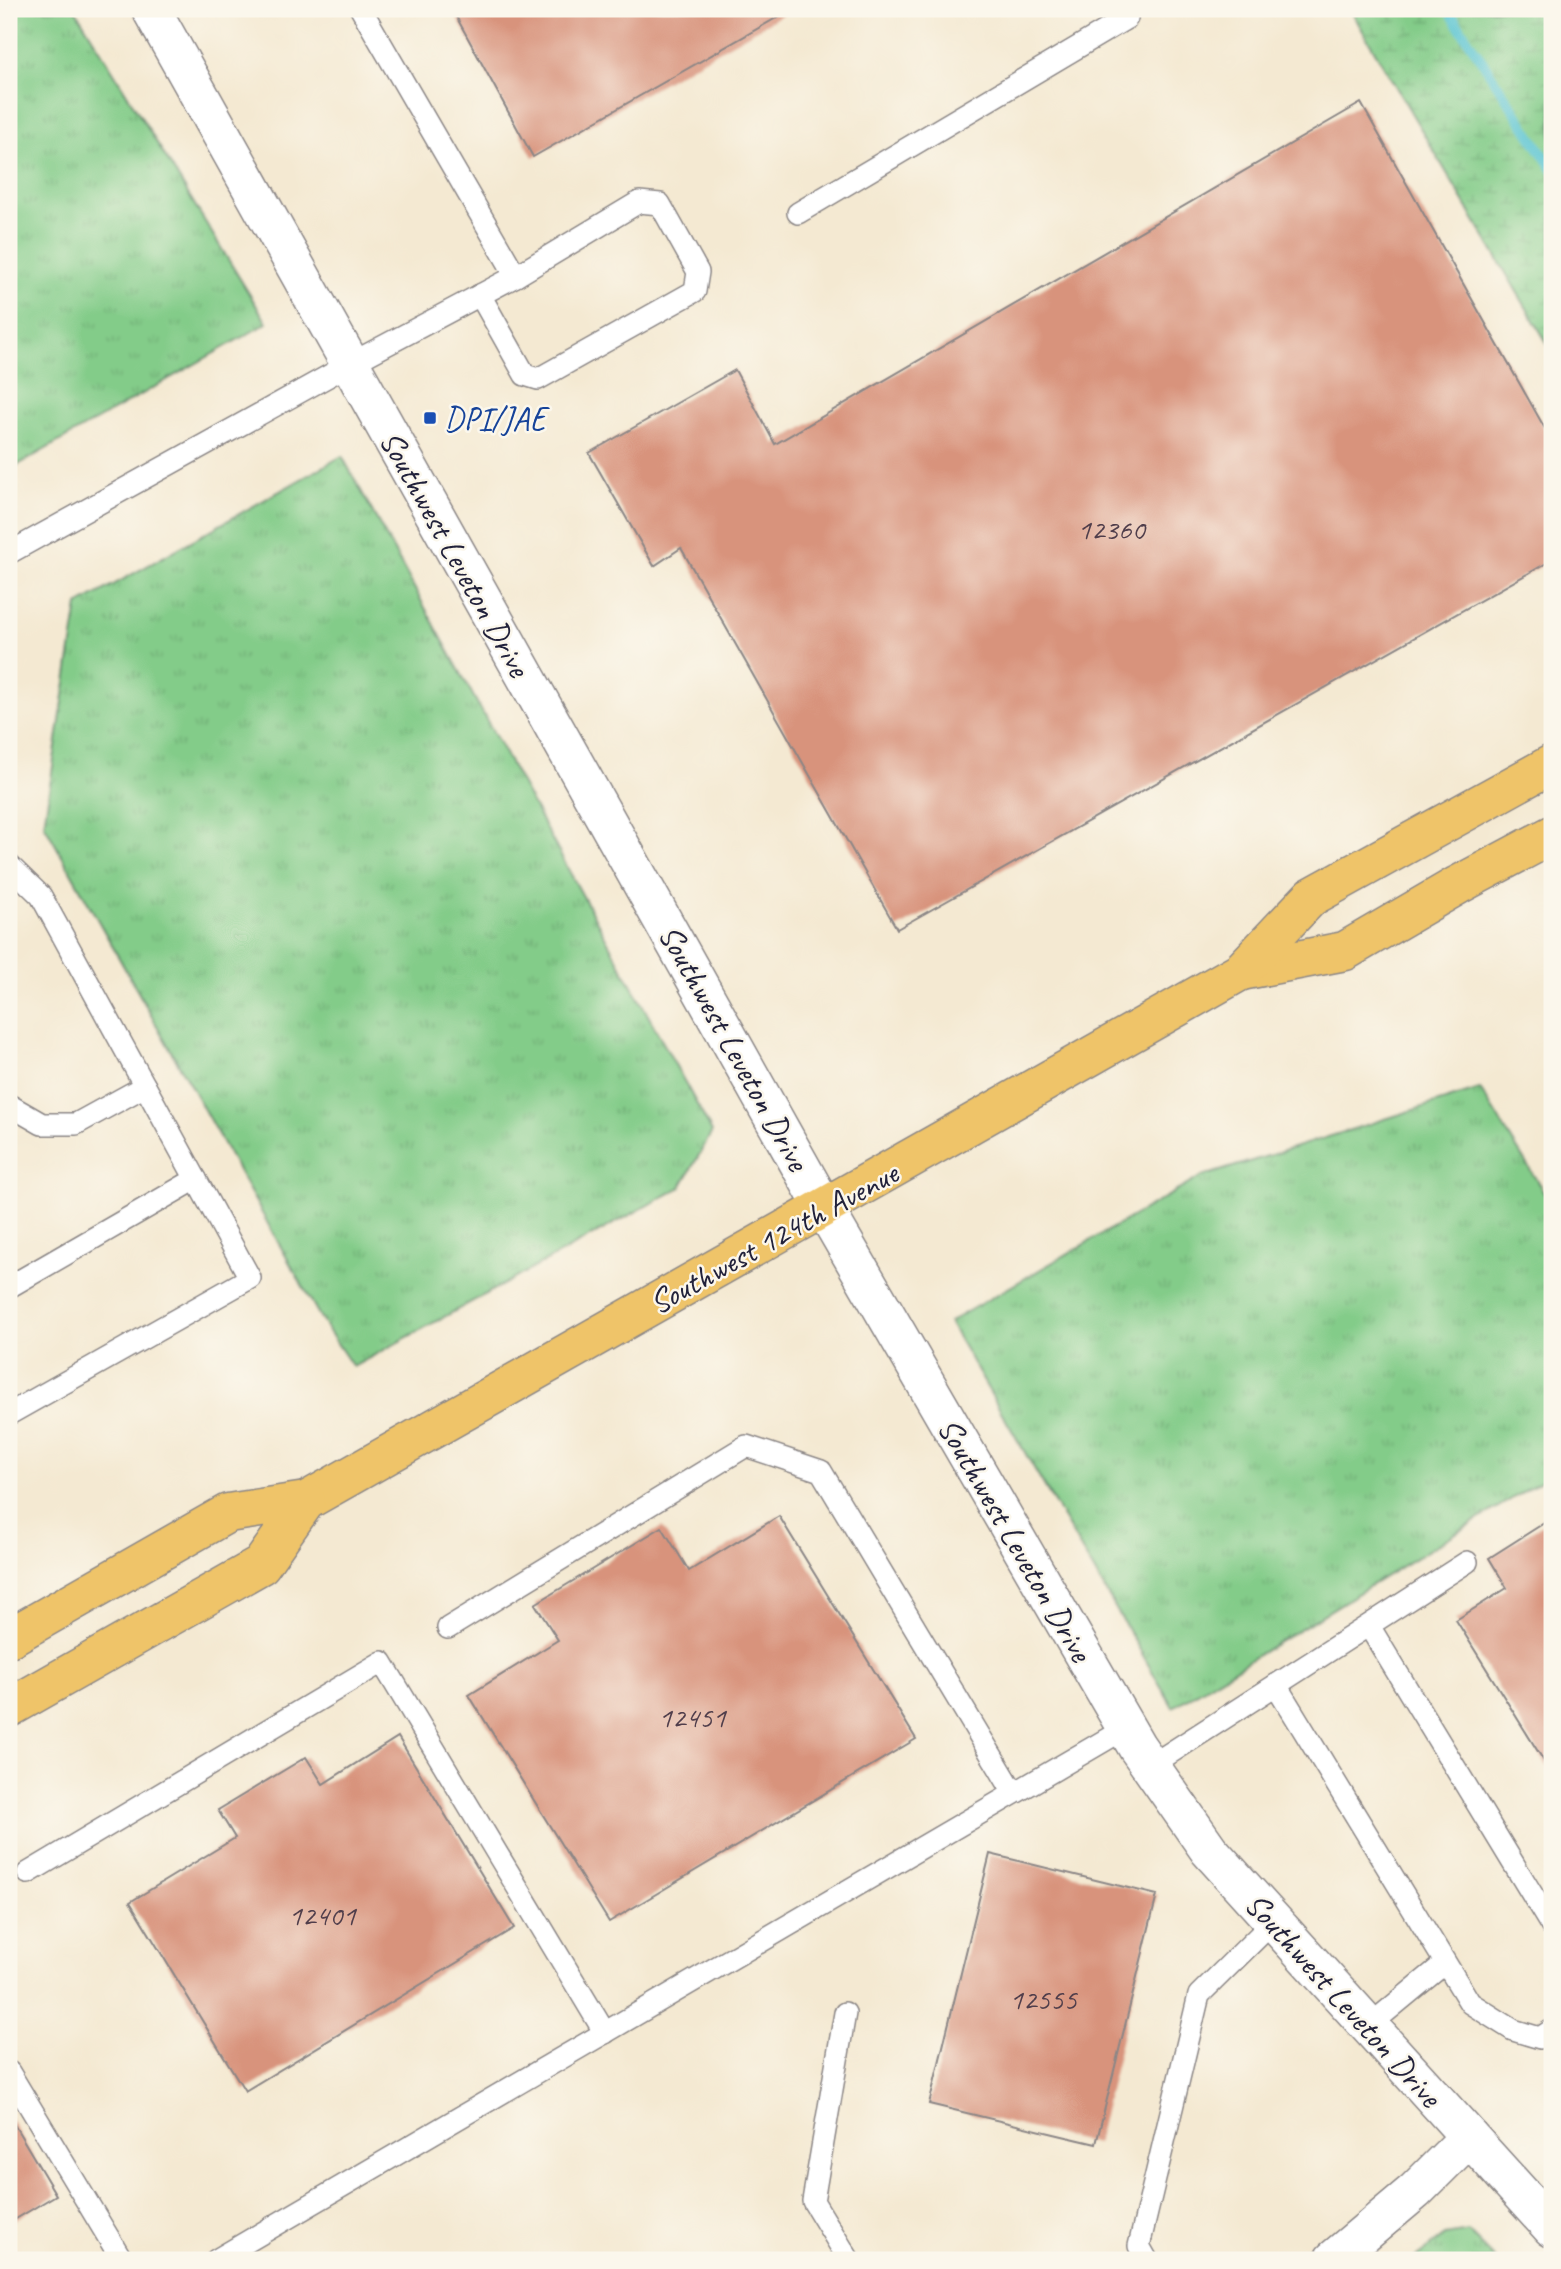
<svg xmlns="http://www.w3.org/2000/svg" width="1561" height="2269" viewBox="0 0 1561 2269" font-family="Caveat,sans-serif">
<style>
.grass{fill:url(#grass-tufts);stroke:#527762;stroke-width:2}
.wetland{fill:url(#wetland-marsh);stroke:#527762;stroke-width:2}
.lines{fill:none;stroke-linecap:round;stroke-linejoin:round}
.stream{stroke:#58c4d1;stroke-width:10}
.building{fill:#d8937c}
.service-casing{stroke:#8b8686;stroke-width:24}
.minor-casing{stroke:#8b8686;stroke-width:41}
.tertiary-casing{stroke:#8b8686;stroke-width:41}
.primary-casing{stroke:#8b8686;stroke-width:41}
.service{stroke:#fff;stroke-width:21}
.minor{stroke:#fff;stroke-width:38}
.tertiary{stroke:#fff;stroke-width:38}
.primary{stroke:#efc469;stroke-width:38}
.transit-dot{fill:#1a4fb4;stroke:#fbf7ec;stroke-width:2.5}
.labels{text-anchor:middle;stroke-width:5;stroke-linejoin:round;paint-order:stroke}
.number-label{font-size:30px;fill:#503e4b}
.transit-label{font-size:33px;fill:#164399;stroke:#fbf7ec;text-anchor:start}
.street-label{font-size:33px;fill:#22223b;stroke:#fbf7ec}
</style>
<defs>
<pattern id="grass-tufts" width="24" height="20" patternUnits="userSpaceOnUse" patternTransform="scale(1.75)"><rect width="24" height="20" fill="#83cc89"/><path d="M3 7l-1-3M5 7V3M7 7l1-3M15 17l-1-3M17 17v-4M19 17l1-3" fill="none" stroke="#71af77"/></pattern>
<pattern id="wetland-marsh" width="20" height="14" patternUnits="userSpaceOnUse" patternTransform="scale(1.75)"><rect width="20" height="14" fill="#83cc89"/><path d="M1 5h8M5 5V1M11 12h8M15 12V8" fill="none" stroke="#71af77"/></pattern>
</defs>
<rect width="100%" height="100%" fill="#fbf7ec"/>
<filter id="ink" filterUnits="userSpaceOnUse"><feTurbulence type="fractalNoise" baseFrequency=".0143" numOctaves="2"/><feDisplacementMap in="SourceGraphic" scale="14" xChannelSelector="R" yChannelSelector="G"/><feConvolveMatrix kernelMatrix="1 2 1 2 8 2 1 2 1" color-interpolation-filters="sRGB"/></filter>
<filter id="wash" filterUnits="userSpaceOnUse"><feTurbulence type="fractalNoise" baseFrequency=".00686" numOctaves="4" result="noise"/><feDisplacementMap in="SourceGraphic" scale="28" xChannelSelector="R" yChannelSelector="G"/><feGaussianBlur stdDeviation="1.57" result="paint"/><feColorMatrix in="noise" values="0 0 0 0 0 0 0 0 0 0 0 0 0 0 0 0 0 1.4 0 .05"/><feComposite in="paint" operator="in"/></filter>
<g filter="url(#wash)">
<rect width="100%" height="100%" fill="#f4e9d2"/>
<g class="grass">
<path d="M9 9H75L267 323 9 470Z"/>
<path d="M342 456 712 1132 681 1187 353 1367 324 1324 44 824 78 605Z"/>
<path d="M1480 1089 1552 1205V1474L1173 1707 949 1322 1201 1177Z"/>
<path d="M1468 2232 1496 2260H1413L1445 2236Z"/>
</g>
<path class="wetland" d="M1350 9H1552V351Z"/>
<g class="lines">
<path class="stream" d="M1448 9 1552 168"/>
</g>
<g id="blocks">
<g class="building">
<path d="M452 9H792L533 157Z"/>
<path d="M1361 103 1552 441V560L897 929 681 548 654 566 589 453 735 370 775 444Z"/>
<path d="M779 1516 916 1739 609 1922 469 1695 558 1640 535 1604 662 1527 689 1571Z"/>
<path d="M1552 1518V1774L1456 1620 1507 1588 1489 1558Z"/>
<path d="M398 1737 514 1928 245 2091 130 1902 235 1838 218 1810 306 1757 323 1784Z"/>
<path d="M990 1854 1157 1895 1096 2144 929 2104Z"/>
<path d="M9 2116 56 2195 9 2223Z"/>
</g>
</g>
</g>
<g filter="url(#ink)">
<use href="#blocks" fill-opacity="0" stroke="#8b8686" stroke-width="2"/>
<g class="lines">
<g class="service-casing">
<g id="service">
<path d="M798 213 1127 18 1128 9"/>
<path d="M480 295 525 375 538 379 695 291 698 272 660 204 639 202 516 276"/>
<path d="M9 553 350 364 516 276 361 9"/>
<path d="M9 865 41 896 250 1278 9 1414"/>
<path d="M9 1105 42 1124H76L145 1086"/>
<path d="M9 1287 196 1179"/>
<path d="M1369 1626 1552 1927"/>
<path d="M448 1628 746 1446 821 1471 1014 1793"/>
<path d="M1276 1685 1470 2003 1513 2030 1540 2038 1552 2030"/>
<path d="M1150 1766 1467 1562"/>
<path d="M28 1873 382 1662 605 2033"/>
<path d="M845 2013 813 2201 849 2260"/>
<path d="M1370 2025 1445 1963"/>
<path d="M9 2072 122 2260"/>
<path d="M216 2260 1126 1728"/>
<path d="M1147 2260 1139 2246 1199 1995 1274 1921"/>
</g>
</g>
<g class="minor-casing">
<path id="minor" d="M1333 2260 1415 2191 1469 2137"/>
</g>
<g class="tertiary-casing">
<path id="tertiary" d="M151 9 824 1208 1137 1747 1209 1850 1552 2228"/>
</g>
<g class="primary-casing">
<g id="primary">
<path d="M1241 971 1345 951 1458 885 1552 835"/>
<path d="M9 1638 228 1513 306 1501 1241 971 1311 897 1552 764"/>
<path d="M9 1708 261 1565 306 1501"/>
</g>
</g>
<use href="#service" class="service"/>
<use href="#minor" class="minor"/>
<use href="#tertiary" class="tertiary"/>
<use href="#primary" class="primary"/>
</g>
</g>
<rect class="transit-dot" x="423" y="411" width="14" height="14" rx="3.5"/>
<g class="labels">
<g class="number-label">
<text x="1111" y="539">12360</text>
<text x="692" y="1727">12451</text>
<text x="322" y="1925">12401</text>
<text x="1043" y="2009">12555</text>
</g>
<g class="transit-label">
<text x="444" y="430">DPI/JAE</text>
</g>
<g class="street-label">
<text transform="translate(456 553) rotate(61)" y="12">Southwest Leveton Drive</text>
<text transform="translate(735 1047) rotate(61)" y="12">Southwest Leveton Drive</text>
<text transform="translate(773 1237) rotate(-29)" y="12">Southwest 124th Avenue</text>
<text transform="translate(1016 1539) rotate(60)" y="12">Southwest Leveton Drive</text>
<text transform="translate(1344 1999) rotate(48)" y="12">Southwest Leveton Drive</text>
</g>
</g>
<rect width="1561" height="2269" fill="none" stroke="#fbf7ec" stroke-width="35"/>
</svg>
